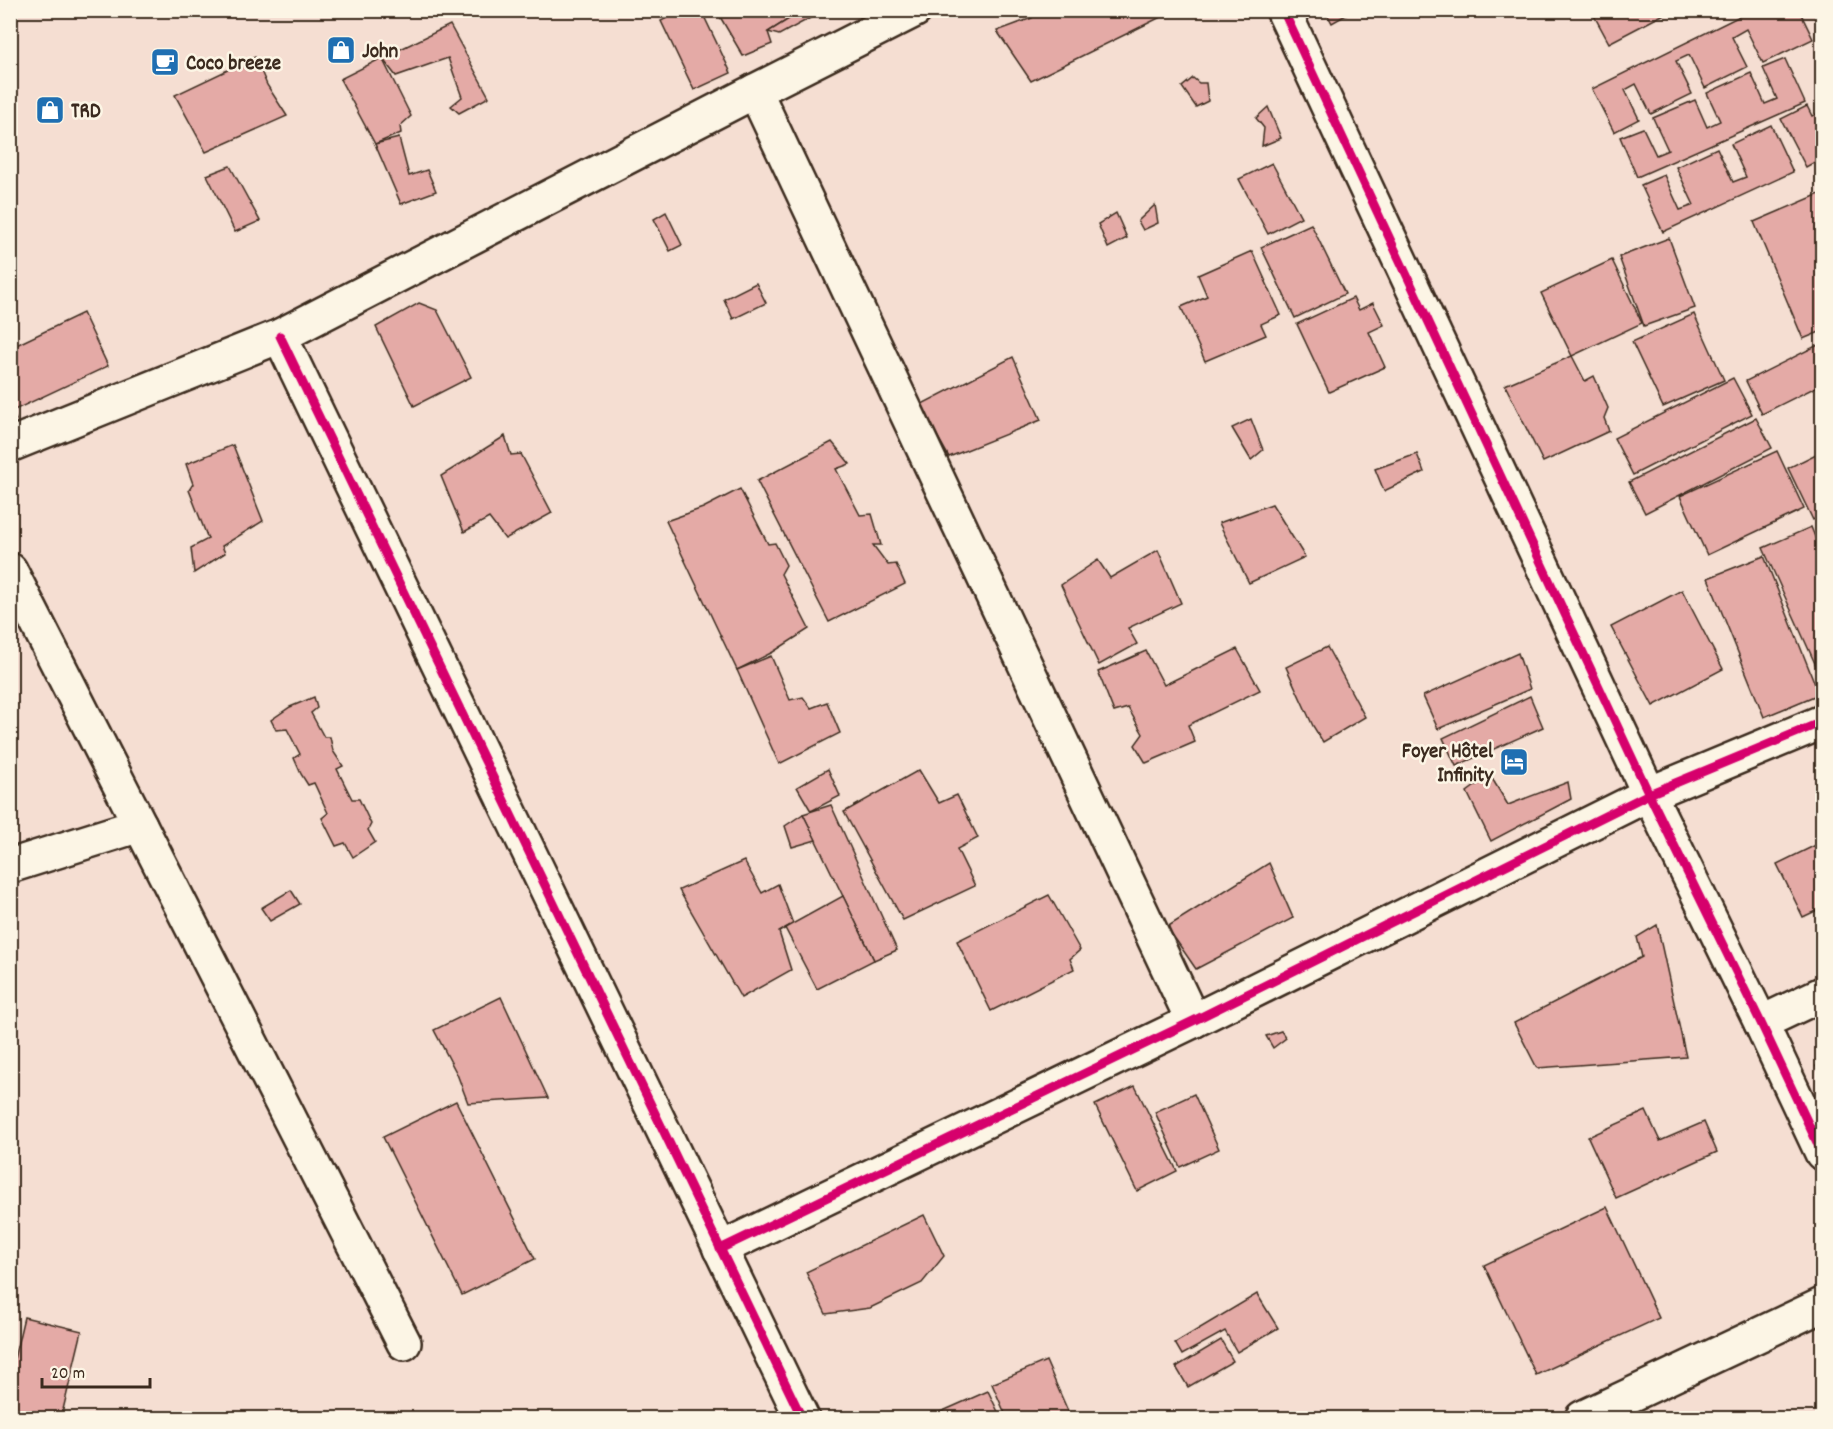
<svg xmlns="http://www.w3.org/2000/svg" width="1833" height="1429" viewBox="0 0 1833 1429" font-family="Dekko,sans-serif">
<style>
.building{fill:#e4aaa6;stroke:#3b2a1e;stroke-width:1.5}
.lines{fill:none;stroke-linecap:round;stroke-linejoin:round}
.minor-casing{stroke:#3b2a1e;stroke-width:38}
.minor{stroke:#fcf5e5;stroke-width:33}
.cycleway-casing{stroke:#fcf5e5;stroke-width:13}
.cycleway{stroke:#d6006c;stroke-width:9}
.labels{text-anchor:middle;stroke-width:5;stroke-linejoin:round;paint-order:stroke}
.poi-label{font-size:21px;font-weight:bold;fill:#3b2a1e;stroke:#fcf5e5;text-anchor:start}
</style>
<rect width="100%" height="100%" fill="#f5ded2"/>
<filter id="ink" filterUnits="userSpaceOnUse"><feTurbulence type="fractalNoise" baseFrequency=".0167" numOctaves="2"/><feDisplacementMap in="SourceGraphic" scale="12" xChannelSelector="R" yChannelSelector="G"/><feConvolveMatrix kernelMatrix="1 2 1 2 8 2 1 2 1" color-interpolation-filters="sRGB"/></filter>
<g filter="url(#ink)">
<g class="building">
<path d="M683 10H701L731 73 694 90 661 21Z"/>
<path d="M710 10H791V11L789 19 768 32 772 44 743 56 719 15 713 17Z"/>
<path d="M825 10 779 35 768 32 789 19 791 10Z"/>
<path d="M1030 10H1173V11L1031 81 997 31 1032 18Z"/>
<path d="M1325 10H1355L1332 23Z"/>
<path d="M1591 10H1672L1609 43Z"/>
<path d="M1752 10H1799L1813 39 1763 63 1746 29 1732 37 1747 67 1705 88 1689 55 1676 61 1692 94 1651 114 1636 84 1625 90 1639 119 1614 132 1592 89Z"/>
<path d="M450 25 489 97 459 113 451 106 462 97 448 58 396 76 382 58Z"/>
<path d="M255 57 267 85 287 116 206 152 175 95Z"/>
<path d="M382 58 411 116 400 126 401 133 375 144 340 79Z"/>
<path d="M1785 59 1805 103 1637 177 1620 137 1643 128 1656 155 1668 150 1653 118 1695 100 1707 127 1720 121 1707 93 1751 73 1765 104 1777 99 1763 68Z"/>
<path d="M1193 78 1199 83H1206L1208 101 1196 107 1182 87Z"/>
<path d="M1807 106 1812 116 1822 111V158L1806 167 1781 119Z"/>
<path d="M1268 107 1281 138 1262 146 1264 128 1256 118Z"/>
<path d="M1771 125 1793 172 1663 232 1641 185 1664 175 1680 210 1694 205 1676 167 1717 148 1733 182 1746 177 1731 144Z"/>
<path d="M399 138 409 176 427 170 436 191 401 204 375 144Z"/>
<path d="M1272 163 1301 217 1268 234 1239 179Z"/>
<path d="M230 166 260 221 235 232 207 175Z"/>
<path d="M1822 193V331L1803 339 1754 222Z"/>
<path d="M1155 205 1158 223 1143 230 1138 221Z"/>
<path d="M666 212 682 245 670 251 654 219Z"/>
<path d="M1116 213 1127 238 1108 248 1098 224Z"/>
<path d="M1311 224 1345 294 1295 318 1261 247Z"/>
<path d="M1669 238 1695 308 1644 326 1619 257Z"/>
<path d="M1252 251 1281 315 1261 324 1266 335 1205 361 1181 307 1207 296 1198 275Z"/>
<path d="M1612 260 1642 323 1572 356 1541 293Z"/>
<path d="M756 283 766 303 733 319 724 299Z"/>
<path d="M1353 298 1359 310 1373 303 1384 325 1369 332 1385 367 1329 392 1297 324Z"/>
<path d="M419 303 437 310 471 377 414 406 376 327Z"/>
<path d="M83 313 108 366 12 411 16 420 10 423V348Z"/>
<path d="M1694 314 1724 380 1663 407 1632 342Z"/>
<path d="M1822 343V384L1762 414 1746 381Z"/>
<path d="M1572 356 1585 381 1594 376 1608 408 1604 418 1609 431 1543 462 1505 385Z"/>
<path d="M1013 357 1041 420 949 457 920 405Z"/>
<path d="M1733 378 1752 414 1633 475 1614 438Z"/>
<path d="M1756 418 1772 448 1645 513 1629 482Z"/>
<path d="M1251 419 1263 450 1251 460 1232 428Z"/>
<path d="M505 436 511 455 521 454 552 513 505 539 489 518 464 532 441 476Z"/>
<path d="M832 442 850 464 836 469 860 515 872 514 881 545H873L888 565 896 564 905 584 829 622 757 481Z"/>
<path d="M233 445 263 521 222 546 225 553 194 573 191 548 208 539 189 490 193 484 186 464Z"/>
<path d="M1777 451 1804 509 1707 555 1680 496Z"/>
<path d="M1822 451V515L1813 520 1788 468Z"/>
<path d="M1417 454 1424 472 1384 491 1375 469Z"/>
<path d="M740 489 768 544 775 543 786 565 781 574 809 629 773 652 737 670 666 521 703 508Z"/>
<path d="M1272 504 1305 557 1249 583 1219 523Z"/>
<path d="M1811 527 1822 554V679L1763 548Z"/>
<path d="M1158 550 1181 603 1128 628 1137 644 1099 665 1061 585 1098 560 1110 578Z"/>
<path d="M1764 556 1819 694 1764 717 1708 578Z"/>
<path d="M1682 590 1723 669 1653 706 1611 627Z"/>
<path d="M1327 647 1365 717 1323 742 1313 726 1286 667Z"/>
<path d="M1237 649 1260 690 1188 725 1195 742 1146 763 1135 745 1143 734 1128 708 1114 712 1098 672 1146 651 1164 685Z"/>
<path d="M1518 653 1530 689 1438 729 1423 696Z"/>
<path d="M771 656 790 700 803 697 811 708 827 702 840 733 779 764 737 670Z"/>
<path d="M1530 696 1543 727 1456 766 1443 738Z"/>
<path d="M314 697 317 708 311 713 324 737H330L333 751 343 766 337 769 352 799H359L371 824 368 830 375 842 353 857 345 843 336 846 322 818 328 813 314 783 308 785 301 774 294 758 300 754 287 729 276 730 271 720 290 707Z"/>
<path d="M828 769 840 796 811 811 797 787Z"/>
<path d="M919 770 939 803 957 795 978 838 957 849 975 886 903 920 844 812Z"/>
<path d="M1490 775 1508 805 1568 782 1571 799 1491 841 1467 792Z"/>
<path d="M831 805 897 950 874 960 803 814Z"/>
<path d="M803 814 816 840 792 847 785 826Z"/>
<path d="M1822 842V908L1803 917 1777 864Z"/>
<path d="M744 861 762 893 778 884 793 924 779 932 791 970 741 998 679 890Z"/>
<path d="M1269 863 1293 918 1196 969 1167 927Z"/>
<path d="M291 890 300 904 270 921 261 908Z"/>
<path d="M1049 895 1080 950 1070 959 1074 969 991 1011 957 941Z"/>
<path d="M843 896 874 960 817 989 785 928Z"/>
<path d="M1657 925 1686 1057 1537 1068 1514 1023 1642 957 1637 937Z"/>
<path d="M501 997 548 1098 468 1103 457 1074 434 1030Z"/>
<path d="M1281 1031 1286 1038 1273 1048 1266 1036Z"/>
<path d="M1822 1063V1080L1816 1066Z"/>
<path d="M1135 1086 1177 1171 1137 1191 1095 1105Z"/>
<path d="M1194 1094 1219 1149 1180 1167 1155 1112Z"/>
<path d="M456 1101 535 1259 462 1295 383 1137Z"/>
<path d="M1646 1111 1660 1141 1704 1122 1717 1152 1616 1198 1588 1137Z"/>
<path d="M1607 1207 1659 1318 1536 1375 1484 1265Z"/>
<path d="M924 1215 944 1256 922 1283 870 1308 826 1314 806 1272Z"/>
<path d="M1257 1294 1278 1328 1237 1352 1225 1331 1182 1355 1175 1343Z"/>
<path d="M24 1317 82 1331 61 1418H10V1376Z"/>
<path d="M1221 1340 1233 1361 1188 1387 1176 1367Z"/>
<path d="M1046 1361 1071 1418H1007L992 1384Z"/>
<path d="M988 1391 1001 1418H927Z"/>
</g>
<g class="lines">
<g class="minor-casing">
<g id="minor">
<path d="M1283 10 1649 794 1761 1023 1822 1153"/>
<path d="M755 91 1193 1021"/>
<path d="M280 336 802 1418"/>
<path d="M10 445 280 336 755 91 915 10"/>
<path d="M10 570 404 1343"/>
<path d="M10 866 140 825"/>
<path d="M1761 1023 1822 994"/>
<path d="M720 1249 1193 1021 1649 794 1822 722"/>
<path d="M1582 1418 1822 1305"/>
</g>
</g>
<use href="#minor" class="minor"/>
<g class="cycleway-casing">
<g id="cycleway">
<path d="M1283 10 1649 794 1761 1023 1822 1153"/>
<path d="M280 336 802 1418"/>
<path d="M720 1249 1193 1021 1649 794 1822 722"/>
</g>
</g>
<use href="#cycleway" class="cycleway"/>
</g>
</g>
<defs>
<g id="shop-square" transform="scale(1.5)"><rect x="-9" y="-9" width="18" height="18" rx="4" fill="#1f6fb2" stroke="#fcf5e5"/><path d="M-5-2.5h2.3a2.7 3.5 0 0 1 5.4 0H5L5.5 6h-11ZM-1.5-2.5h3a1.5 2.3 0 0 0-3 0Z" fill="#fff"/></g>
<g id="cafe-square" transform="scale(1.5)"><rect x="-9" y="-9" width="18" height="18" rx="4" fill="#1f6fb2" stroke="#fcf5e5"/><path d="M-5.5-4.5H6V0H3Q3 3.5 0 3.5H-2.5Q-5.5 3.5-5.5 0ZM3-3.2v2h1.7v-2ZM-6 4.5H4V6H-6Z" fill="#fff"/></g>
<g id="hotel-square" transform="scale(1.5)"><rect x="-9" y="-9" width="18" height="18" rx="4" fill="#1f6fb2" stroke="#fcf5e5"/><path d="M-6-4.5h1.5V1H6V5H4.5V3h-9V5H-6ZM-4 0a1.8 1.8 0 1 1 3.6 0ZM.5 0V-2.5h3Q6-2.5 6 0Z" fill="#fff"/></g>
</defs>
<g fill-rule="evenodd">
<use href="#shop-square" x="341" y="50"/>
<use href="#cafe-square" x="165" y="62"/>
<use href="#shop-square" x="50" y="110"/>
<use href="#hotel-square" x="1514" y="762"/>
</g>
<g class="labels">
<g class="poi-label">
<text x="362" y="57">John</text>
<text x="186" y="69">Coco breeze</text>
<text x="71" y="117">TRD</text>
<text x="1493" y="757" text-anchor="end">Foyer Hôtel<tspan x="1493" dy="24">Infinity</tspan></text>
</g>
</g>
<rect width="1833" height="1429" fill="none" stroke="#fcf5e5" stroke-width="36"/>
<rect x="18" y="18" width="1797" height="1393" fill="none" stroke="#3b2a1e" stroke-width="2" filter="url(#ink)"/>
<path d="M42 1378v9h108v-9" fill="none" stroke="#3b2a1e" stroke-width="3"/>
<text x="51" y="1378" font-size="18" fill="#3b2a1e" stroke="#fcf5e5" stroke-width="4.5" paint-order="stroke">20 m</text>
</svg>
